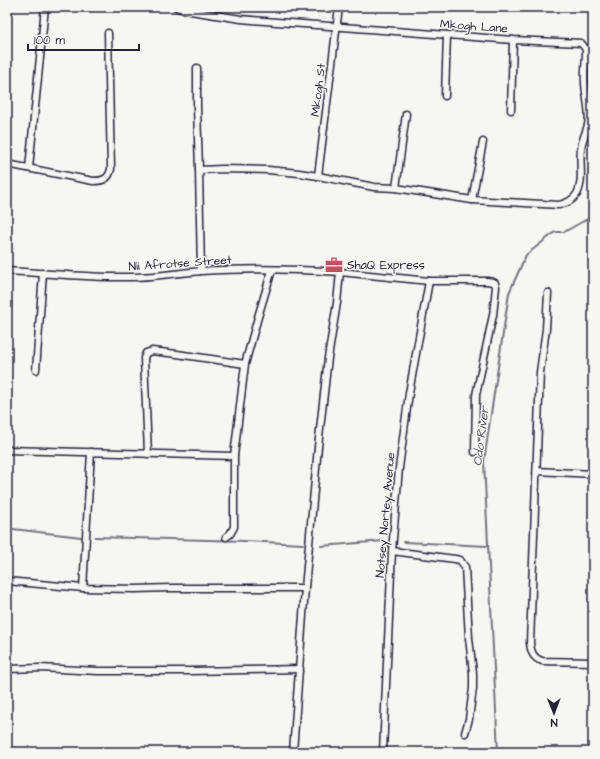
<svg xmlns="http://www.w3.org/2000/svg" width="600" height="759" viewBox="0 0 600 759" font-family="'Architects Daughter',sans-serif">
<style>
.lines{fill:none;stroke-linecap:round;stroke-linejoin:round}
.stream{stroke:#757583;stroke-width:2}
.minor-casing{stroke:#22223b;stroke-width:9}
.minor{stroke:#f6f6f2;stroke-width:6}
.labels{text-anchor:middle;stroke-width:3;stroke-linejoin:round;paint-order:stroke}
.street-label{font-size:12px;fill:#22223b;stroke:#f6f6f2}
.poi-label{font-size:12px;fill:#22223b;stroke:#f6f6f2;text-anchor:start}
.water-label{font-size:13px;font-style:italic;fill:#535365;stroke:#f6f6f2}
</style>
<rect width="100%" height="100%" fill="#f6f6f2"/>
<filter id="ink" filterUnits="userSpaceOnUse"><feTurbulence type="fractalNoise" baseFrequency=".025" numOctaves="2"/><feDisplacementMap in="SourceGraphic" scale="8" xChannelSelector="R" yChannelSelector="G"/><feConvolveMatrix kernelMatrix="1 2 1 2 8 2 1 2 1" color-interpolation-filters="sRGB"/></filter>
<g filter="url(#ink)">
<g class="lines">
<g class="stream">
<path d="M13 529 81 537"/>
<path d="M95 537 245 541 303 544"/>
<path d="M404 542 488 546"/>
<path d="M321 546 384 541"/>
<path d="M498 752 484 461 509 293 526 255 555 232H564L589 218 593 214"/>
</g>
<g class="minor-casing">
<g id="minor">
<path d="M176 7 184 10 241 19 277 22 513 40 581 43 585 48 586 51C586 62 584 72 585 82 585 95 591 112 588 125 586 133 582 139 581 149 579 163 584 181 577 194 572 201 567 203 559 205L472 200 396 188 374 187 318 176 299 173 268 170 223 169 199 170"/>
<path d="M197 68V107L199 170 201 271"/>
<path d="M445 96 447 35"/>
<path d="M511 110 513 40"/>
<path d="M7 164 93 181C103 181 109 179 111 169L108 33"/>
<path d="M29 168 45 7"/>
<path d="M318 176 339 7"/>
<path d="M396 188 406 114"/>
<path d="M472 200 483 142"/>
<path d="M7 271C48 273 90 278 131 277 155 277 178 273 201 271 247 268 294 269 340 272L337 303 328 358 318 447 305 588 293 752"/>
<path d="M340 272 429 281H487L493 282 495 283 496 287 493 315 476 395 475 452"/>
<path d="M548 293 546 329 540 372 530 643C531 652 533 658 542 661L593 662"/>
<path d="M36 370 43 273"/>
<path d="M7 450 234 456"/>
<path d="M148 454 144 358 146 353 152 351 177 354 245 364"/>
<path d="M537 471 593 474"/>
<path d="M226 537 230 534 234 527V456L245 364 258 317 272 270"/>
<path d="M392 551 455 559 460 560 465 567 469 638 473 673V688L469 719 465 733"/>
<path d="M7 581 83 588 135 589 171 588H305"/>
<path d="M83 588 91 452"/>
<path d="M7 669 40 668 98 671H189L300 669"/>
<path d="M383 752 392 551 399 468 409 393 429 281"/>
</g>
</g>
<use href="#minor" class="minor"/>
</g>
</g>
<defs>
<g id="office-bare" transform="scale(1.38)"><path d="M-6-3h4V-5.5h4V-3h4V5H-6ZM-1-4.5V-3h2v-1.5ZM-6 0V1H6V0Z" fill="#d1495b" stroke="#f6f6f2" stroke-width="2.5" paint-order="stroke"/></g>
</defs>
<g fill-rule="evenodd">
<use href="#office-bare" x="334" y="265"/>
</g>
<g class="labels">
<g class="street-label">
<text transform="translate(474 26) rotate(4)" y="4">Mkogh Lane</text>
<text transform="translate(318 90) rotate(-83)" y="4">Mkogh St</text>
<text transform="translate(180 263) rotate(-4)" y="4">Nii Afrotse Street</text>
<text transform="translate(385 515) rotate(-85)" y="4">Notsey Nortey Avenue</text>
</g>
<g class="poi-label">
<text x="347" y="269">ShaQ Express</text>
</g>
<g class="water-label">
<text transform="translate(480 436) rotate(-83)" y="5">Odo River</text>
</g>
</g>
<rect width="600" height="759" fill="none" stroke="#f6f6f2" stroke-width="24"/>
<rect x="12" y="12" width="576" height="735" fill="none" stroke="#22223b" stroke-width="1.5" filter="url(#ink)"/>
<g transform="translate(554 713) rotate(179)" stroke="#f6f6f2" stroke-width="3" paint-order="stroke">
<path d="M0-3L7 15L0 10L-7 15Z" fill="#22223b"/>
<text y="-6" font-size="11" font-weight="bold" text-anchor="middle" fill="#22223b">N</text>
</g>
<path d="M28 44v6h111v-6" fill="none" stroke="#22223b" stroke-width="2"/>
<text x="34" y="44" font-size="12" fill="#22223b" stroke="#f6f6f2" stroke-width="3" paint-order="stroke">100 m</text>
</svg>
